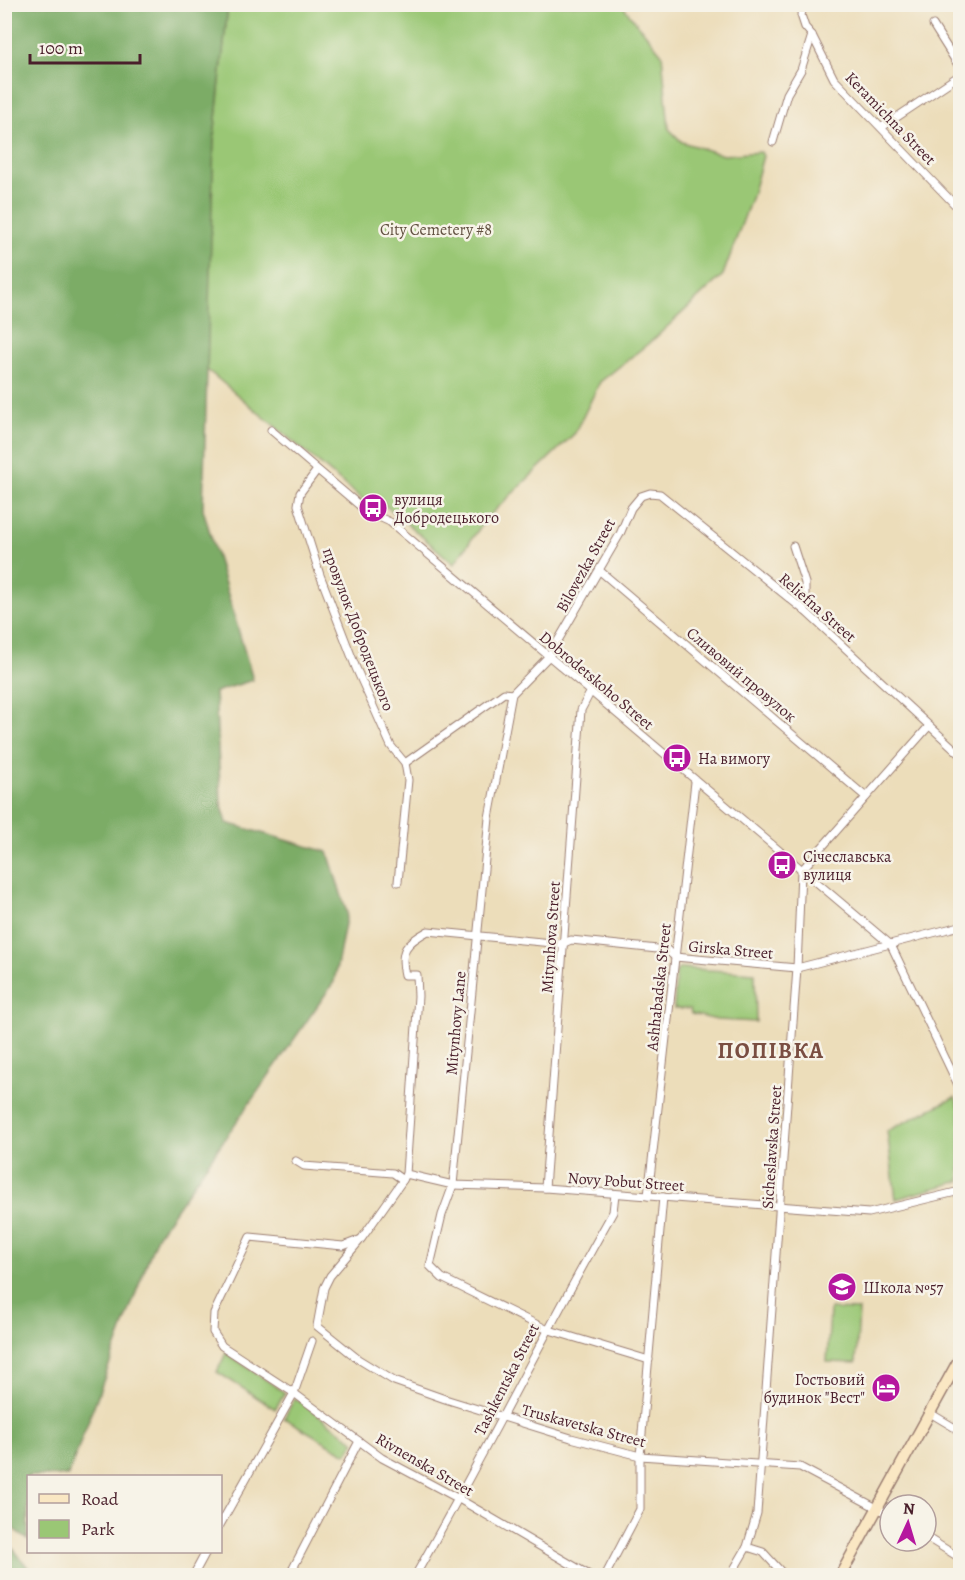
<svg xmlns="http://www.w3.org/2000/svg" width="965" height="1580" viewBox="0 0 965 1580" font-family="Alegreya,serif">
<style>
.green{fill:#9ac775;stroke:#727350;stroke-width:1.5}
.forest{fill:#7bac66;stroke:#626648;stroke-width:1.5}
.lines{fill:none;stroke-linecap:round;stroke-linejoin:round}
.minor-casing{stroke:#9b7e72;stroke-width:9}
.secondary-casing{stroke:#9b7e72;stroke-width:13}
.minor{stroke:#fff;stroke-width:7}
.secondary{stroke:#fae7c3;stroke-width:10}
.labels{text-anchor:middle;stroke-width:5;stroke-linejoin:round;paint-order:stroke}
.street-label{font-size:16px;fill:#4a1f2b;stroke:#f7f3e8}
.park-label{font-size:16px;fill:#625141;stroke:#f7f3e8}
.poi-label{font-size:16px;fill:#4a1f2b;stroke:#f7f3e8;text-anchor:start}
.district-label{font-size:22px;font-weight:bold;letter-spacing:1.5px;fill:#7a4e42;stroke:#f7f3e8}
</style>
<rect width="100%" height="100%" fill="#f7f3e8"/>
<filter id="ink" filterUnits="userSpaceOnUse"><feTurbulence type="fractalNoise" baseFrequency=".0167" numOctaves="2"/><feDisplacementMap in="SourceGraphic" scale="12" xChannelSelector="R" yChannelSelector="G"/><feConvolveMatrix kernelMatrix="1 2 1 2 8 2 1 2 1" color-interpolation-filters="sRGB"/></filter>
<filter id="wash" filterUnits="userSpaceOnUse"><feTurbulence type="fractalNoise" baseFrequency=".008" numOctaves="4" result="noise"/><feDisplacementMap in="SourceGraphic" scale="24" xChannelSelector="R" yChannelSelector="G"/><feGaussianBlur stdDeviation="1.35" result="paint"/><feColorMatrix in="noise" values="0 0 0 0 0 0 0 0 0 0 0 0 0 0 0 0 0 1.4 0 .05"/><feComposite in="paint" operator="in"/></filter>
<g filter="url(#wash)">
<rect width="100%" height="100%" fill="#ecddba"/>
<g class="green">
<path d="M228 5H622L662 54 669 129 682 142 723 155 761 152 763 156 752 196 723 275 654 339 600 382 575 433 486 519 454 564 379 500 371 496 367 500 362 499 205 368 214 138Z"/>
<path d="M680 968 755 973 756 1022 717 1020 691 1014 690 1009H674L676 972Z"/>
<path d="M955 1097 960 1109V1181L896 1199 887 1131Z"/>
<path d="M830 1309 859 1310 856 1363 827 1362Z"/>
<path d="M226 1353 285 1393 275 1409 217 1372Z"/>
<path d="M295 1398 355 1442 346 1454 284 1418Z"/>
</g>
<g class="forest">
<path d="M4 5H228L214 138 203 509 253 680 215 692 221 803 227 823 328 852 347 913 334 982 157 1236 68 1476H28V1540L12 1528 4 1530Z"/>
<path d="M5 1538 33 1574 31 1575H5Z"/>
</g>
</g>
<g filter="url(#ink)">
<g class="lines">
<g class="minor-casing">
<g id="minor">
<path d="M804 4 801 15 805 27 812 35 834 79 960 210"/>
<path d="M933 25 960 68"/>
<path d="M882 127 960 75"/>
<path d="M773 142 787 94 801 70 812 35"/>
<path d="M271 430 366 511 390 522 891 945 960 1089"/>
<path d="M317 470 300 493 298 505 320 575 356 668 391 746 405 763 408 780 398 882"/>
<path d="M793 546 805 583V611"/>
<path d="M600 571 866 797"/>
<path d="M405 763 504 693 512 694"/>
<path d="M296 1161 304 1166 393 1173 403 1180 406 1174 453 1185 545 1188 869 1213 960 1191"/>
<path d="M406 1174 418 996 417 975H405C399 950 406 943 428 931L562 944 571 940 667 950 675 957 797 968 960 926"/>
<path d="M403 1180 362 1238 330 1276 324 1288 317 1326 358 1359 394 1381 445 1399 571 1438 640 1456 800 1467 890 1515"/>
<path d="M545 1188 581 710 591 691"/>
<path d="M648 1196 695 782"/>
<path d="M359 1240 343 1246 250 1237 214 1313 213 1332 222 1346 294 1393 382 1458 459 1499 591 1576"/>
<path d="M649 1360 546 1329 442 1278 430 1266 442 1215 453 1185 489 818 512 694 549 656 620 534 631 508 641 496 650 493 660 494 805 611 960 754"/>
<path d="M930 1413 960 1431"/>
<path d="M220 1525 294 1393 312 1341"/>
<path d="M926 1537 960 1558"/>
<path d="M747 1547 763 1552 785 1576"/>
<path d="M193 1576 206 1552"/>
<path d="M289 1576 359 1441"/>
<path d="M415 1576C484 1455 545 1332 613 1212L615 1194"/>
<path d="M605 1576 640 1509V1456L663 1197"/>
<path d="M730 1576 747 1547 757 1513 797 968 801 871 929 726"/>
</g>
</g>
<g class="secondary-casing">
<path id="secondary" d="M840 1576 960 1358"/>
</g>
<use href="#minor" class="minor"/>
<use href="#secondary" class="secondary"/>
</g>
</g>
<defs>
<g id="bus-disc" transform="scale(1.5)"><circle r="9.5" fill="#b5179e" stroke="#f7f3e8"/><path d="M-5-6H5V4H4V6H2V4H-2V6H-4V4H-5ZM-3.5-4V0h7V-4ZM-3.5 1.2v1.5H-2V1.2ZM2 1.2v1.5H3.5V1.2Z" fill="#fff"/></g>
<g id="school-disc" transform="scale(1.5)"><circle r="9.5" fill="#b5179e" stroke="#f7f3e8"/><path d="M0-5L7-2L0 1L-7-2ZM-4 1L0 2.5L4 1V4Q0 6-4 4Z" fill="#fff"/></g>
<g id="hotel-disc" transform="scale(1.5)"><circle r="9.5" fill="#b5179e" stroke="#f7f3e8"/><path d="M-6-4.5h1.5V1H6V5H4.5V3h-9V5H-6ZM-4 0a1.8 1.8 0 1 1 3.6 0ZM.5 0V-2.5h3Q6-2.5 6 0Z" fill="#fff"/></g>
</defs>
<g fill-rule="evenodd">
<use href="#bus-disc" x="373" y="508"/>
<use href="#bus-disc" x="677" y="758"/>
<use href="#bus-disc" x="782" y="865"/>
<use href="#school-disc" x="842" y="1287"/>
<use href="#hotel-disc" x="886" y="1388"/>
</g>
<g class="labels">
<g class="street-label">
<text transform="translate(891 118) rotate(46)" y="6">Keramichna Street</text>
<text transform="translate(585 565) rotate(-61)" y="6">Bilovezka Street</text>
<text transform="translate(818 607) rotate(41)" y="6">Reliefna Street</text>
<text transform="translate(359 629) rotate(69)" y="6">провулок Добродецького</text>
<text transform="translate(742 674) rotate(40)" y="6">Сливовий провулок</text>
<text transform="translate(597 680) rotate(40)" y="6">Dobrodetskoho Street</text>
<text transform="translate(550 937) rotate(-86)" y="6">Mitynhova Street</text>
<text transform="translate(731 949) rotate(5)" y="6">Girska Street</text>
<text transform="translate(658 987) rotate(-84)" y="6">Ashhabadska Street</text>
<text transform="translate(455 1023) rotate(-85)" y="6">Mitynhovy Lane</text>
<text transform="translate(771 1147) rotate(-86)" y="6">Sicheslavska Street</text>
<text transform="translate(626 1181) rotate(4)" y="6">Novy Pobut Street</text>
<text transform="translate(506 1379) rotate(-63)" y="6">Tashkentska Street</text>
<text transform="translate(584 1425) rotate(15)" y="6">Truskavetska Street</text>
<text transform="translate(425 1464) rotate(30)" y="6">Rivnenska Street</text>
</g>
<g class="park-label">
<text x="436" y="235">City Cemetery #8</text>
</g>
<g class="poi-label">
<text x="394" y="505">вулиця<tspan x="394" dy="18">Добродецького</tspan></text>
<text x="698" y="764">На вимогу</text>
<text x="803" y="862">Січеславська<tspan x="803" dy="18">вулиця</tspan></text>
<text x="863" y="1293">Школа №57</text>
<text x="865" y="1385" text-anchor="end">Гостьовий<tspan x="865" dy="18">будинок "Вест"</tspan></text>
</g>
<g class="district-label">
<text x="771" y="1058">ПОПІВКА</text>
</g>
</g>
<rect width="965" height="1580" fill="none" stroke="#f7f3e8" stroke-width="24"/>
<rect x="27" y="1475" width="195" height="78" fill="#f7f3e8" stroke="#b29e9c" stroke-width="1.5"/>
<rect x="39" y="1494" width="30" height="9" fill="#fae7c3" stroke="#b29e9c" stroke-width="1.5"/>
<text x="81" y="1505" font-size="18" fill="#4a1f2b">Road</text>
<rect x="39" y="1520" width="30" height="18" fill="#9ac775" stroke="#b29e9c" stroke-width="1.5"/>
<text x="81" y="1535" font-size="18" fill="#4a1f2b">Park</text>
<g transform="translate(908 1523) rotate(4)"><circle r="28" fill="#f7f3e8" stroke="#b29e9c" stroke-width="1.5"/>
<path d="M0-4.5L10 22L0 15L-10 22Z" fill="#b5179e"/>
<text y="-9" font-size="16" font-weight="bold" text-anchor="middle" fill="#4a1f2b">N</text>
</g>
<path d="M30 54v9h110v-9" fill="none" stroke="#4a1f2b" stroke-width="3"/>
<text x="39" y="54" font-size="18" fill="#4a1f2b" stroke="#f7f3e8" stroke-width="4.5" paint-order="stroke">100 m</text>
</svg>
